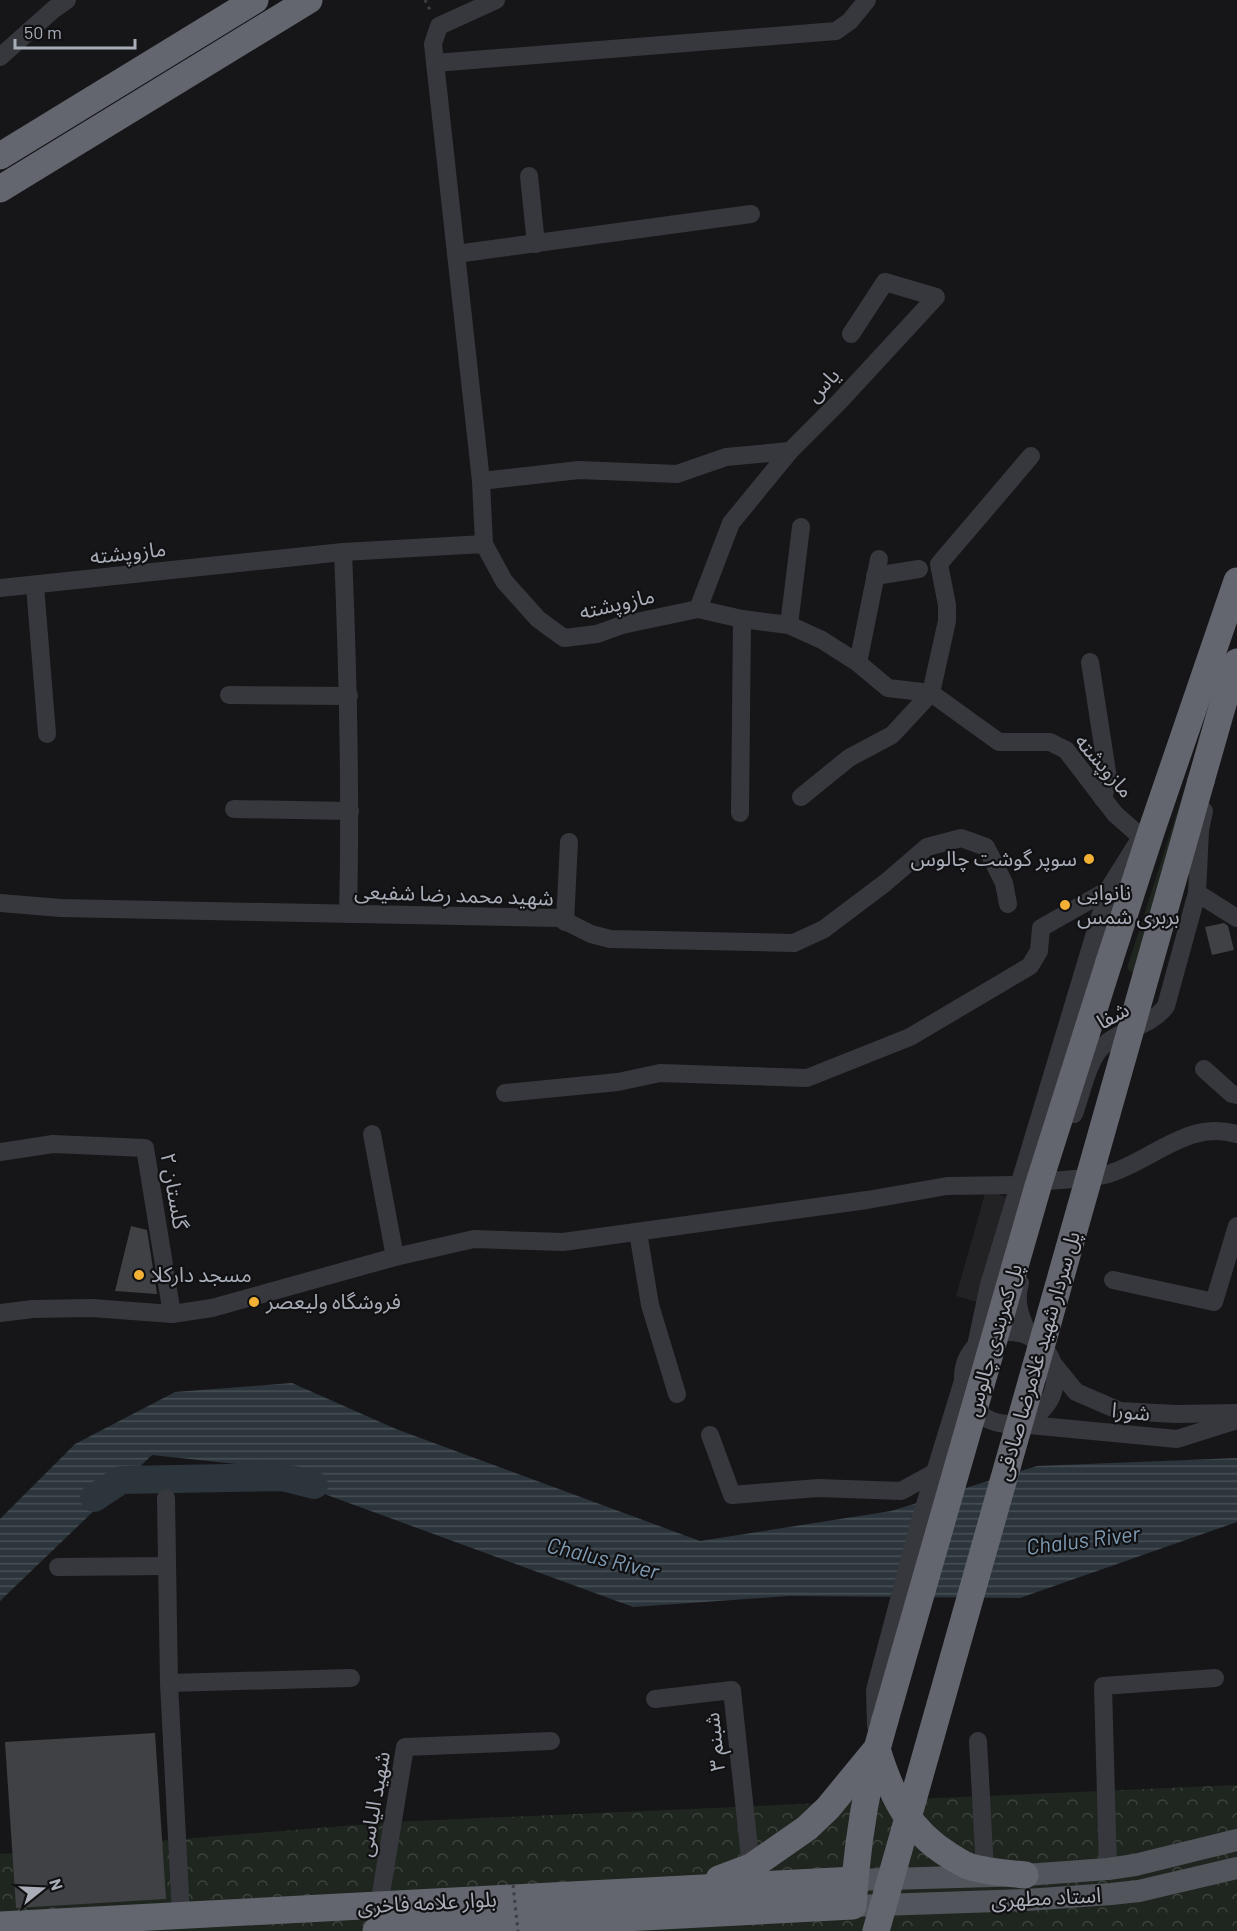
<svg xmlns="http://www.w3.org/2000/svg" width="1237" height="1931" viewBox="0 0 1237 1931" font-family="Barlow,'Noto Sans Arabic',sans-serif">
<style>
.built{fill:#222225}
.grass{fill:#1e261f}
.forest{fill:url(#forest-crowns)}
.water{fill:url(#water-rules)}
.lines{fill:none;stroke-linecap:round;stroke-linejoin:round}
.river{stroke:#2c353c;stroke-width:28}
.building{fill:#404145}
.path{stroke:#3d3f44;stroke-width:3;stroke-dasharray:3 4.5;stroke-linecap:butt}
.minor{stroke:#37383d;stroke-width:18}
.major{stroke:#53555c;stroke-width:22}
.highway{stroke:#63666e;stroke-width:27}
.path-bridge{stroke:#3d3f44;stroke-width:3;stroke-dasharray:3 4.5;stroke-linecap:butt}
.highway-bridge{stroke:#63666e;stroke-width:27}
.poi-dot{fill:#f2b134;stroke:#111113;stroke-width:2}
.labels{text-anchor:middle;stroke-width:4.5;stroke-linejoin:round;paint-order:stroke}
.street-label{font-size:21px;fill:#a8adb8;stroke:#111113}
.poi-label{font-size:21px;fill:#a8adb8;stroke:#111113;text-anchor:start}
.water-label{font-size:22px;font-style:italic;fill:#7f9bb3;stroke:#111113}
</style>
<defs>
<pattern id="forest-crowns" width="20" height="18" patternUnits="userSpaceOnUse" patternTransform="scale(1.5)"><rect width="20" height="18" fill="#1e261f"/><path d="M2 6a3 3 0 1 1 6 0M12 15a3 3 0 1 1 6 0" fill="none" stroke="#3c433d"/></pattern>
<pattern id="water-rules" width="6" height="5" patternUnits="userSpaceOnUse" patternTransform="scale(1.5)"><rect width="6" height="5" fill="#2c353c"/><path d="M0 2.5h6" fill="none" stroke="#485056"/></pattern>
</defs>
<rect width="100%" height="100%" fill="#161618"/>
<path class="built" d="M986 1190 1006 1197 977 1302 956 1296Z"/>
<path class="grass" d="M1195 756 1134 972 1132 973 1127 968Z"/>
<path class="forest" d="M1237 1785V1931H0V1854L392 1822Z"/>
<path class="water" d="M292 1383 396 1429 700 1541 891 1511 1037 1466 1237 1458V1522L1020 1598 789 1596 633 1607 245 1465 152 1455 0 1601V1519L75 1444 175 1392Z"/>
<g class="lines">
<path class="river" d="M94 1498 121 1480 282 1477 314 1485"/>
</g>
<g class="building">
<path d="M1224 923 1228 926 1234 950 1212 955 1205 927Z"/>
<path d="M131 1226 147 1230 157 1294 115 1291Z"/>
<path d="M155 1733 166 1899 16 1908 5 1742Z"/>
</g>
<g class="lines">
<path class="path" d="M425 0 431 12"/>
<g class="minor">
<path d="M0 57 54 9 67 0"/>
<path d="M435 63 836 31 850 21 867 0"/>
<path d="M529 176 536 244"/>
<path d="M456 254 751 214"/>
<path d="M481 481 579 470 677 474 726 457 790 451"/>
<path d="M484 544 481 481 433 44 439 26 496 0"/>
<path d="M343 552C348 673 351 793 348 914"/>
<path d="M875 576 919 569"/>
<path d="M35 586 47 734"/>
<path d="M0 588 343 552 484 544 504 581 538 619 564 638 597 634 622 625 698 609 742 619 789 625 822 640 858 663 888 688 931 693 999 742H1050L1066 750 1115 814 1140 836"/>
<path d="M698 609 731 523 790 451 839 402 936 297 885 282 851 334"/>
<path d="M789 625 801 527"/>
<path d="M1090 662 1108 778 1103 799"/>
<path d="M858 663 879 559"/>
<path d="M229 695 349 696"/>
<path d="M801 797 849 758 892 735 931 693 947 621V605L939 564 1031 456"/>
<path d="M234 809 350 811"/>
<path d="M740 813 742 619"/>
<path d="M1197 893 1237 918"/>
<path d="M0 903 61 908 559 918 591 934 610 939 794 943 824 929 885 883 927 847 961 838 986 847 1004 883 1008 904"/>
<path d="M565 922 569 842"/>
<path d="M1204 1069 1232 1094 1237 1095"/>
<path d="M505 1093 618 1082 660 1073 807 1078 910 1037 1030 966 1039 951 1041 928 1108 890"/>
<path d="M1074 1114C1081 1095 1088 1059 1103 1046 1122 1028 1150 1028 1166 1006L1197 893 1200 830 1204 811"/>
<path d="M372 1134 395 1257"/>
<path d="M0 1152 53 1144 145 1148 172 1314"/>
<path d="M1050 1181C1068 1179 1094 1179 1111 1173 1154 1159 1188 1120 1237 1134"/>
<path d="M638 1232 650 1305 677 1394"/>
<path d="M1113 1280 1214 1302 1237 1226"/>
<path d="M1020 1283C1014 1303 1021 1318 1029 1336"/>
<path d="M0 1313 33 1309 92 1308 172 1314 212 1308 395 1257 474 1239 563 1242 867 1200 947 1186 1018 1185"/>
<circle cx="1009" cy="1378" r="46"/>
<path d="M976 1346 989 1285 1108 890 1143 834"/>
<path d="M1054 1365 1076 1392 1120 1411 1176 1414 1237 1413"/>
<path d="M1019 1424 1177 1439 1237 1420"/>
<path d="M710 1435 732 1495 818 1488 901 1491 934 1473"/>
<path d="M166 1498 169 1683 181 1915"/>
<path d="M58 1567 167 1566"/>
<path d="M169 1683 351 1678"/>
<path d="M655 1699 732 1690 751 1867"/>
<path d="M876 1726 875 1690 920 1521 963 1381"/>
<path d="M978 1741 985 1871"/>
<path d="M1108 1869 1103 1686 1215 1678"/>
<path d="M379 1906 405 1747 551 1741"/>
</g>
<g class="major">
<path d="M854 1880 1025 1875 1108 1869 1135 1865 1237 1840"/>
<path d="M853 1906 1026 1900 1111 1894 1139 1891 1237 1868"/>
</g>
<g class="highway">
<path d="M0 156 255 0"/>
<path d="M0 189 309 0"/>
<path d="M1201 781 1229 683 1237 662"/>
<path d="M1109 962 1152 829 1237 581"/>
<path d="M877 1749C891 1795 908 1830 950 1856 957 1860 963 1865 971 1867 988 1872 1007 1873 1025 1875"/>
<path d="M719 1879 751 1867 807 1828 828 1808 874 1752"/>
<path d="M0 1925 854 1880"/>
<path d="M376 1931 853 1906C857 1843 867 1780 885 1720"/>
</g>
<path class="path-bridge" d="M513 1885 518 1931"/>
<g class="highway-bridge">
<path d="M885 1720 1038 1186 1109 962"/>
<path d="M876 1931 1201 781"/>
</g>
</g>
<g class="poi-dot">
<circle cx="1089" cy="859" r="6"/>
<circle cx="1065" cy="905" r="6"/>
<circle cx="139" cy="1275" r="6"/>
<circle cx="254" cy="1302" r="6"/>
</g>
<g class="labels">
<g class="street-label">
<text transform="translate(823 385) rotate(-46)" y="7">یاس</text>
<text transform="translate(128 553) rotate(-6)" y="7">مازوپشته</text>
<text transform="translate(617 604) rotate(-13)" y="7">مازوپشته</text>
<text transform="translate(1104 766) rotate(49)" y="7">مازوپشته</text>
<text transform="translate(454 895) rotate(2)" y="7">شهید محمد رضا شفیعی</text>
<text transform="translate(1113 1016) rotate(-29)" y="7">شفا</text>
<text transform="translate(174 1191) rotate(80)" y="7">گلستان ۲</text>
<text transform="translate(994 1340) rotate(-74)" y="7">پل کمربندی چالوس</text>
<text transform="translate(1038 1356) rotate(-74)" y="7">پل سردار شهید غلامرضا صادقی</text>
<text transform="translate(1131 1412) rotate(6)" y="7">شورا</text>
<text transform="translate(715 1742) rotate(-96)" y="7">شبنم ۳</text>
<text transform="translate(374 1804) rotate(-80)" y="7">شهید الیاسی</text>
<text transform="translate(1046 1898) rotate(-3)" y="7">استاد مطهری</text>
<text transform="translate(427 1903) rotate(-3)" y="7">بلوار علامه فاخری</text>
</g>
<g class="poi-label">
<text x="1077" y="866" text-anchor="end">سوپر گوشت چالوس</text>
<text x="1077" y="900">نانوایی<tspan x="1077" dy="24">بربری شمس</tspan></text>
<text x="151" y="1282">مسجد دارکلا</text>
<text x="266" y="1309">فروشگاه ولیعصر</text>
</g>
<g class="water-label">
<text transform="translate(1083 1540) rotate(-7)" y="8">Chalus River</text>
<text transform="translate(603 1558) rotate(14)" y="8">Chalus River</text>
</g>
</g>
<g transform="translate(42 1889) rotate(72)" stroke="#111113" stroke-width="4.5" paint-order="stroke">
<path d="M0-4.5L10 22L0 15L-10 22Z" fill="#a8adb8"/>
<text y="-9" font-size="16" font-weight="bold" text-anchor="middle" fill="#a8adb8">N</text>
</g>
<path d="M15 39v9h120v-9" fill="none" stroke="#a8adb8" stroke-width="3"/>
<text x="24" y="39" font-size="18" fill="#a8adb8" stroke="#111113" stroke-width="4.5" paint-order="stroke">50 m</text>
</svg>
